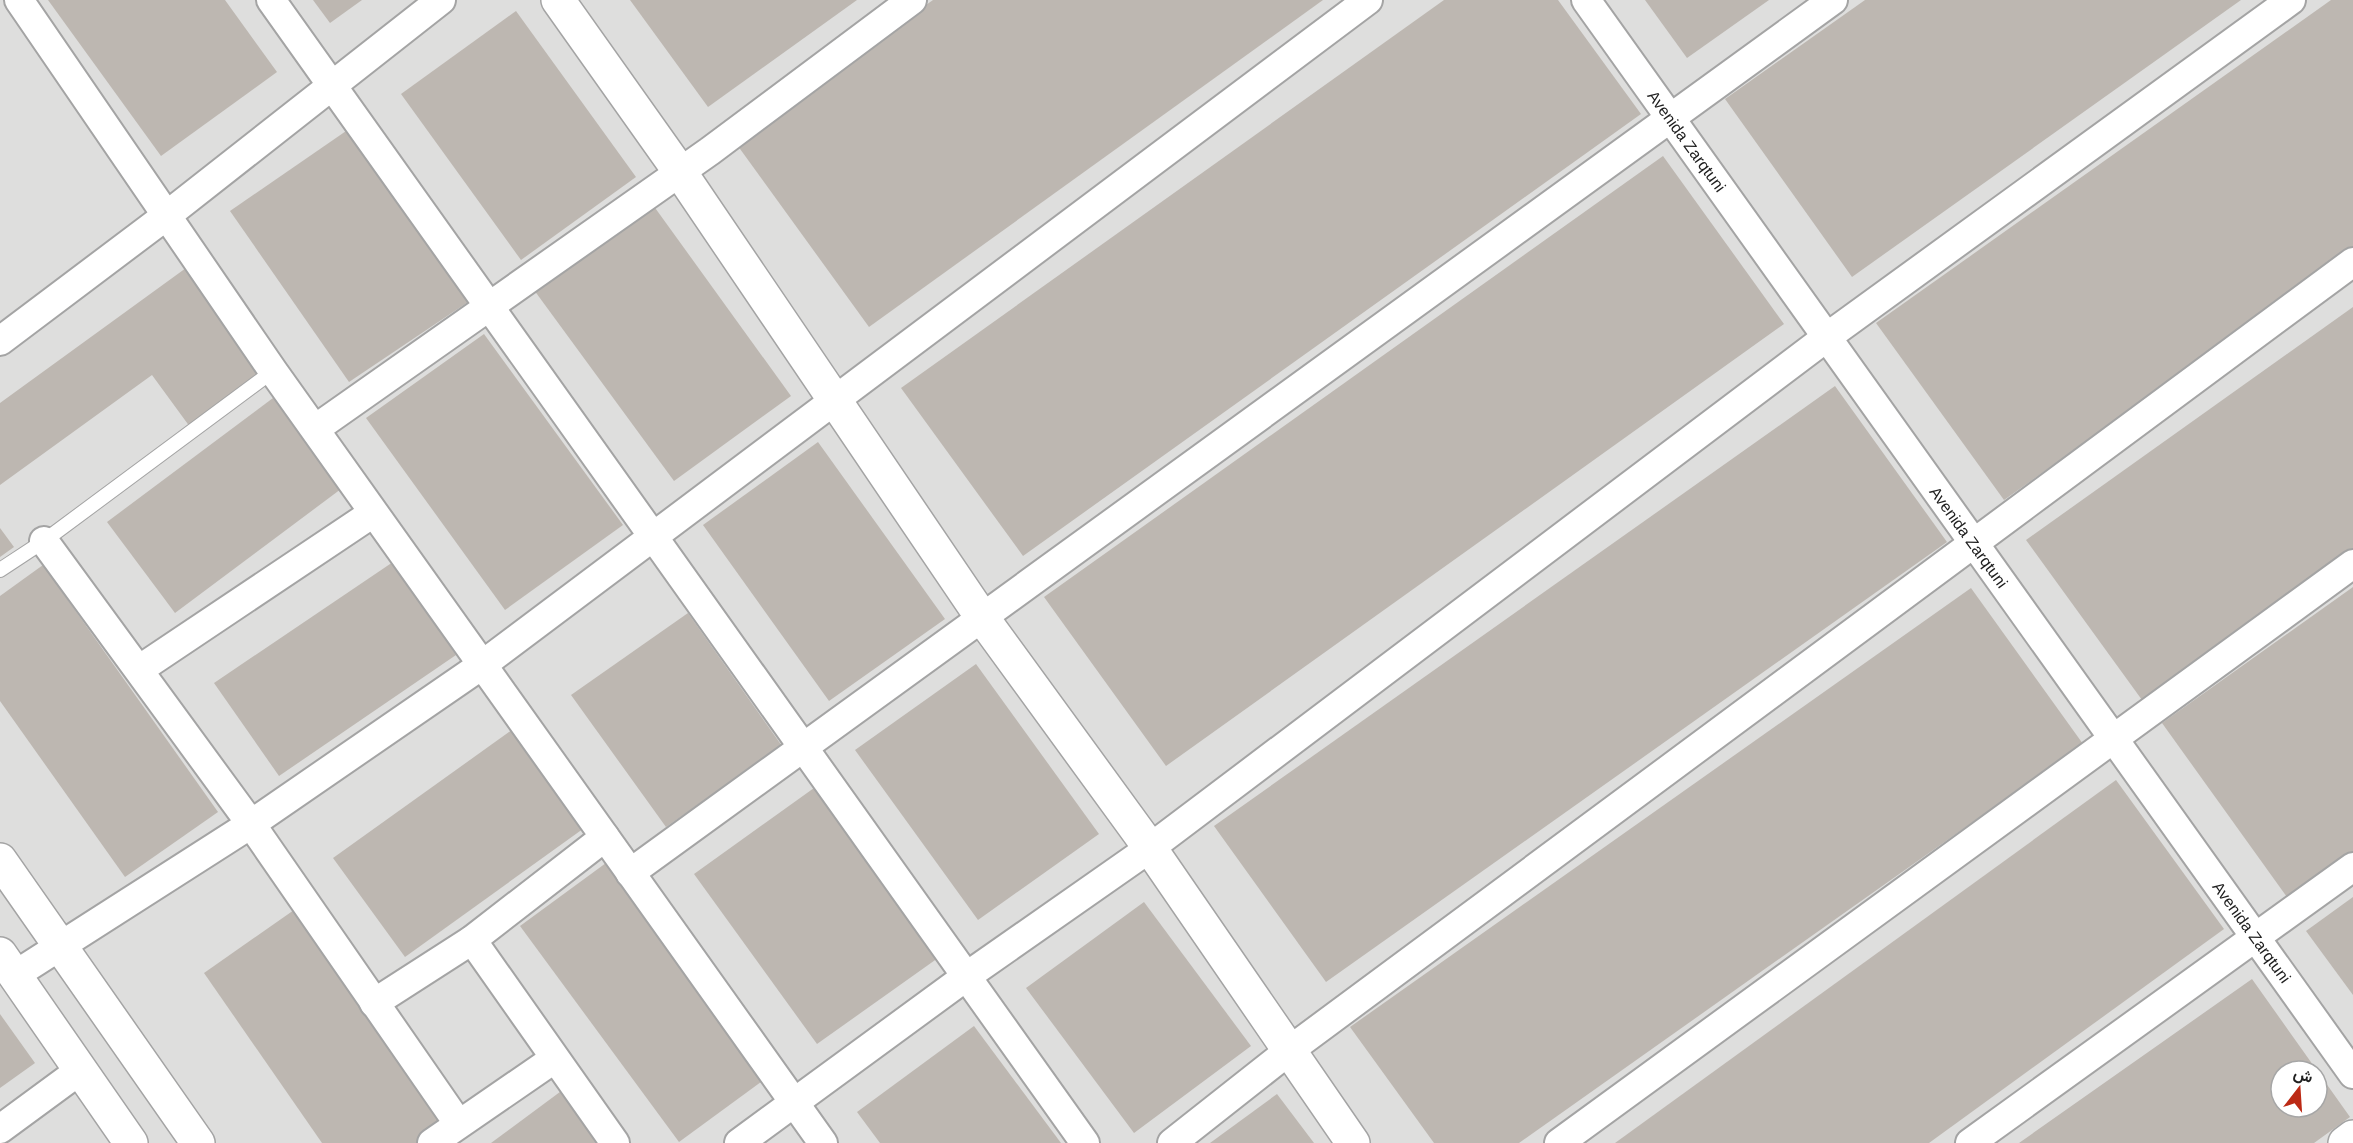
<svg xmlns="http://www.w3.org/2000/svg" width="2353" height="1143" viewBox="0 0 2353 1143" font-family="Helvetica,Vazirmatn,sans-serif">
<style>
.residential{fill:#dededd;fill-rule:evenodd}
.building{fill:#bdb7b1;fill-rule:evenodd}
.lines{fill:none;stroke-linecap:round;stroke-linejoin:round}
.service-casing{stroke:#a4a4a4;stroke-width:16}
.minor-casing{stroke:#a4a4a4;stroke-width:32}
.tertiary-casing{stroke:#a4a4a4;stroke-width:36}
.service{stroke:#fff;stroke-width:14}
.minor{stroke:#fff;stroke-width:28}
.tertiary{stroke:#fff;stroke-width:33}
.labels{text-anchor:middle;stroke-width:4.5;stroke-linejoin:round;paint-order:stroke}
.street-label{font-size:16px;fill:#202020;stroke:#fff}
</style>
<rect width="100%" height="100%" fill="#f0eee8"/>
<path class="residential" d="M0 0H2353V1143H0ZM2281 1071H2317V1107H2281Z"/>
<g class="building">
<path d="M48 0H225L277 72 161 156Z"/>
<path d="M313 0H362L330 23Z"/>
<path d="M630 0H857L708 107Z"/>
<path d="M933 0H1323L869 327 735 142Z"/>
<path d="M1444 0H1558L1641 114 1023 556 901 388Z"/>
<path d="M1645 0H1769L1687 58Z"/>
<path d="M1865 0H2241L1852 277 1725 99Z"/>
<path d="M2331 0H2353V252L2004 500 1876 323Z"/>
<path d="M516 11 636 177 521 260 401 94Z"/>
<path d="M349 129 468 302 349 382 230 211Z"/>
<path d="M1663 156 1784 324 1166 766 1044 597Z"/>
<path d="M653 205 791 396 674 481 534 290Z"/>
<path d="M186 268 263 373 190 427 152 375 0 485V403Z"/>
<path d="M2353 307V550L2142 700 2026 540Z"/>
<path d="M484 334 623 525 505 610 366 418Z"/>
<path d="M1835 386 1947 542 1326 982 1214 826Z"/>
<path d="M277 395 345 486 175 613 107 522Z"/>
<path d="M818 442 945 619 829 701 703 525Z"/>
<path d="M0 528 14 547 0 557Z"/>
<path d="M393 562 456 655 279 776 214 683Z"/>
<path d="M43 565 218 812 125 877 0 701V596Z"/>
<path d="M2353 587V854L2289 900 2162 723Z"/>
<path d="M1971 588 2083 744 1519 1143H1434L1350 1027Z"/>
<path d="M688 613 782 746 666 827 571 695Z"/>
<path d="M976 664 1099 834 978 920 855 750Z"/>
<path d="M516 727 587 826 405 957 333 858Z"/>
<path d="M2116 780 2224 929 1929 1143H1615Z"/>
<path d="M814 788 938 958 817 1044 694 874Z"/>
<path d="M606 863 765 1079 679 1142 520 926Z"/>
<path d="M2353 897V995L2306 931Z"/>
<path d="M1144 902 1251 1046 1134 1133 1026 988Z"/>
<path d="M294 910 443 1125 416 1143H322L204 973Z"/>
<path d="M2252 979 2350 1117 2314 1143H2019ZM2281 1071H2317V1107H2281Z"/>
<path d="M0 1014 35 1063 0 1088Z"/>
<path d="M974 1026 1061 1143H880L857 1112Z"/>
<path d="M568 1086 611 1143H491Z"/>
<path d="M1277 1094 1314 1143H1210Z"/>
</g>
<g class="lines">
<g class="service-casing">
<path id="service" d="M0 570 44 541 273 371"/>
</g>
<g class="minor-casing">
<g id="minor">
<path d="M19 0 273 371 823 1143"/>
<path d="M271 0 1085 1143"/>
<path d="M1586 0 2353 1074"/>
<path d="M0 341 166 216 441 0"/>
<path d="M315 429 710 151 912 0"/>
<path d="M44 541 251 824 458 1123"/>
<path d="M140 669 373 513"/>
<path d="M630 873 1833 0"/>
<path d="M472 940 615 1143"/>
<path d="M15 975 251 824 482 665 1368 0"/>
<path d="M374 1003 472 940 605 837"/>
<path d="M0 1129 79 1071"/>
<path d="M432 1143 554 1059"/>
<path d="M739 1143 967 976 1150 848 1827 337 2291 0"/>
<path d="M1172 1143 1290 1050 2353 262"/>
<path d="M1559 1143 2353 564"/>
<path d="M1970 1143 2353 867"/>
</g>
</g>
<g class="tertiary-casing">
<g id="tertiary">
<path d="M558 0 680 172 981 616 1150 848 1353 1143"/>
<path d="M0 860 198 1143"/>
<path d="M0 954 131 1143"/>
<path d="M2345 1143 2353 1137"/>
</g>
</g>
<use href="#service" class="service"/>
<use href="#minor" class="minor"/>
<use href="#tertiary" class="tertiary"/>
</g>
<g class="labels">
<g class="street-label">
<text transform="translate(1687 141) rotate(54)" y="6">Avenida Zarqtuni</text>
<text transform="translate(1969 537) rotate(54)" y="6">Avenida Zarqtuni</text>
<text transform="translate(2252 932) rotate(54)" y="6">Avenida Zarqtuni</text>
</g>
</g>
<g transform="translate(2299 1089) rotate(17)"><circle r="28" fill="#ffffff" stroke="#a6a6a6" stroke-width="1.5"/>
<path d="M0-4.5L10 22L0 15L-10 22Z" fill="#bc2a15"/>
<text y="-9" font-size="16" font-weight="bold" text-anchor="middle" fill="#202020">ش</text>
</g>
</svg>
